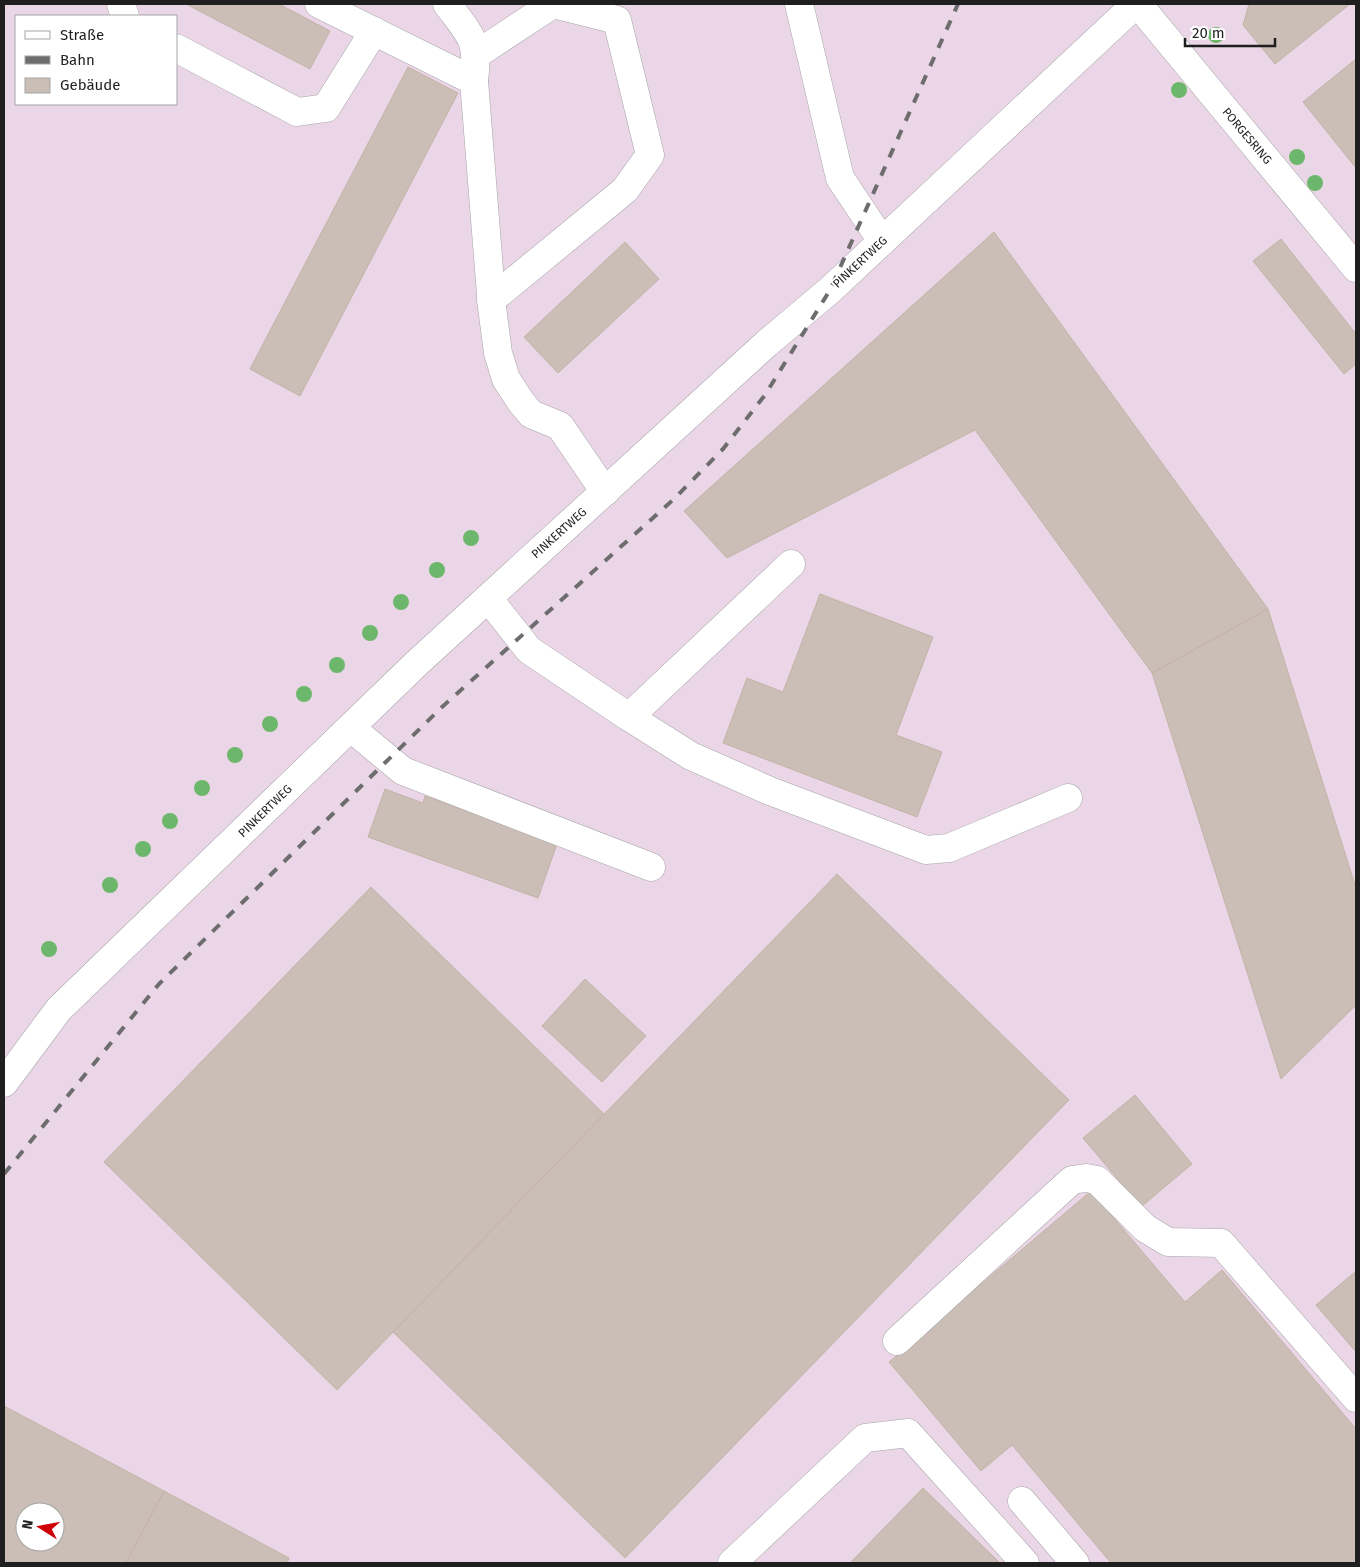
<svg xmlns="http://www.w3.org/2000/svg" width="1360" height="1567" viewBox="0 0 1360 1567" font-family="'Fira Sans',sans-serif">
<style>
.industrial{fill:#ebd6e8;fill-rule:evenodd}
.building{fill:#cabeb7;stroke:#c4b2a6;fill-rule:evenodd}
.lines{fill:none;stroke-linecap:round;stroke-linejoin:round}
.minor-casing{stroke:#a6a6a6;stroke-width:29}
.minor{stroke:#fff;stroke-width:28}
.rail{stroke:#6d6d6d;stroke-width:4;stroke-dasharray:10 10;stroke-linecap:butt}
.tree{fill:#6cb76b}
.labels{text-anchor:middle;stroke-width:4;stroke-linejoin:round;paint-order:stroke}
.street-label{font-size:12px;fill:#1f1f1f;stroke:#fff}
</style>
<rect width="100%" height="100%" fill="#f1ede5"/>
<path class="industrial" d="M4 4H1356V1563H4ZM16 16H176V104H16ZM25 1512H55V1542H25Z"/>
<g class="building">
<path d="M186 4H279L330 31 310 69Z"/>
<path d="M1249 4H1350L1275 64 1243 25Z"/>
<path d="M1356 59V168L1303 102Z"/>
<path d="M408 67 458 93 300 396 250 369Z"/>
<path d="M994 232 1268 609 1152 673 975 430 727 558 684 511Z"/>
<path d="M1281 239 1356 334V364L1344 374 1253 261Z"/>
<path d="M625 242 659 279 558 373 524 337Z"/>
<path d="M820 594 933 637 896 735 942 752 917 817 723 743 747 678 783 692Z"/>
<path d="M1268 609 1356 888V1005L1281 1079 1152 673Z"/>
<path d="M385 789 423 803 425 796 557 844 538 898 368 837Z"/>
<path d="M837 874 1069 1100 625 1558 393 1332Z"/>
<path d="M371 887 604 1114 337 1390 104 1162Z"/>
<path d="M585 979 646 1036 602 1082 542 1026Z"/>
<path d="M1135 1095 1192 1164 1141 1207 1083 1138Z"/>
<path d="M1091 1191 1185 1302 1222 1270 1356 1429V1563H1111L1012 1445 981 1471 889 1362Z"/>
<path d="M1356 1271V1352L1316 1305Z"/>
<path d="M4 1406 164 1491 126 1563H4ZM25 1512H55V1542H25Z"/>
<path d="M923 1488 1000 1563H850Z"/>
<path d="M164 1491 289 1558 287 1563H126Z"/>
</g>
<g class="lines">
<g class="minor-casing">
<g id="minor">
<path d="M121 4 125 16"/>
<path d="M319 4 474 81"/>
<path d="M447 4C471 36 479 40 474 81L492 307 498 353 506 379 521 402 531 414 560 426 605 492"/>
<path d="M799 4 840 178 882 241"/>
<path d="M1138 4 1356 268"/>
<path d="M176 48 297 112 326 108 374 31"/>
<path d="M477 54 553 4 617 20 650 155 625 190 491 300"/>
<path d="M488 598 529 650 629 717 691 756 770 791 926 850 949 848 1068 798"/>
<path d="M629 717 791 564"/>
<path d="M351 728 403 771 651 867"/>
<path d="M4 1083 59 1009 417 663 766 344 830 290 1136 4"/>
<path d="M897 1341 1072 1180 1086 1178 1097 1180 1145 1228 1168 1242 1221 1243 1356 1398"/>
<path d="M1022 1501 1075 1563"/>
<path d="M732 1563 865 1438 908 1433 1025 1563"/>
</g>
</g>
<use href="#minor" class="minor"/>
<path class="rail" d="M4 1174 159 984 442 707 674 499 723 449 765 395 830 290 958 4"/>
</g>
<g class="tree">
<circle cx="1216" cy="35" r="8"/>
<circle cx="1179" cy="90" r="8"/>
<circle cx="1297" cy="157" r="8"/>
<circle cx="1315" cy="183" r="8"/>
<circle cx="471" cy="538" r="8"/>
<circle cx="437" cy="570" r="8"/>
<circle cx="401" cy="602" r="8"/>
<circle cx="370" cy="633" r="8"/>
<circle cx="337" cy="665" r="8"/>
<circle cx="304" cy="694" r="8"/>
<circle cx="270" cy="724" r="8"/>
<circle cx="235" cy="755" r="8"/>
<circle cx="202" cy="788" r="8"/>
<circle cx="170" cy="821" r="8"/>
<circle cx="143" cy="849" r="8"/>
<circle cx="110" cy="885" r="8"/>
<circle cx="49" cy="949" r="8"/>
</g>
<g class="labels">
<g class="street-label">
<text transform="translate(1247 136) rotate(50)" y="4">PORGESRING</text>
<text transform="translate(860 262) rotate(-43)" y="4">PINKERTWEG</text>
<text transform="translate(559 533) rotate(-42)" y="4">PINKERTWEG</text>
<text transform="translate(265 811) rotate(-44)" y="4">PINKERTWEG</text>
</g>
</g>
<rect width="1360" height="1567" fill="none" stroke="#1f1f1f" stroke-width="10"/>
<rect x="15" y="15" width="162" height="90" fill="#ffffff" stroke="#a5a5a5"/>
<rect x="25" y="31" width="25" height="8" fill="#ffffff" stroke="#a5a5a5"/>
<text x="60" y="40" font-size="15" fill="#1f1f1f">Straße</text>
<rect x="25" y="56" width="25" height="8" fill="#6d6d6d" stroke="#a5a5a5"/>
<text x="60" y="65" font-size="15" fill="#1f1f1f">Bahn</text>
<rect x="25" y="78" width="25" height="15" fill="#cabeb7" stroke="#a5a5a5"/>
<text x="60" y="90" font-size="15" fill="#1f1f1f">Gebäude</text>
<g transform="translate(40 1527) rotate(281)"><circle r="24" fill="#ffffff" stroke="#a5a5a5"/>
<path d="M0-4L9 19L0 12L-9 19Z" fill="#cf0008"/>
<text y="-8" font-size="14" font-weight="bold" text-anchor="middle" fill="#1f1f1f">N</text>
</g>
<path d="M1185 38v8h90v-8" fill="none" stroke="#1f1f1f" stroke-width="2.5"/>
<text x="1192" y="38" font-size="15" fill="#1f1f1f" stroke="#ffffff" stroke-width="4" paint-order="stroke">20 m</text>
</svg>
